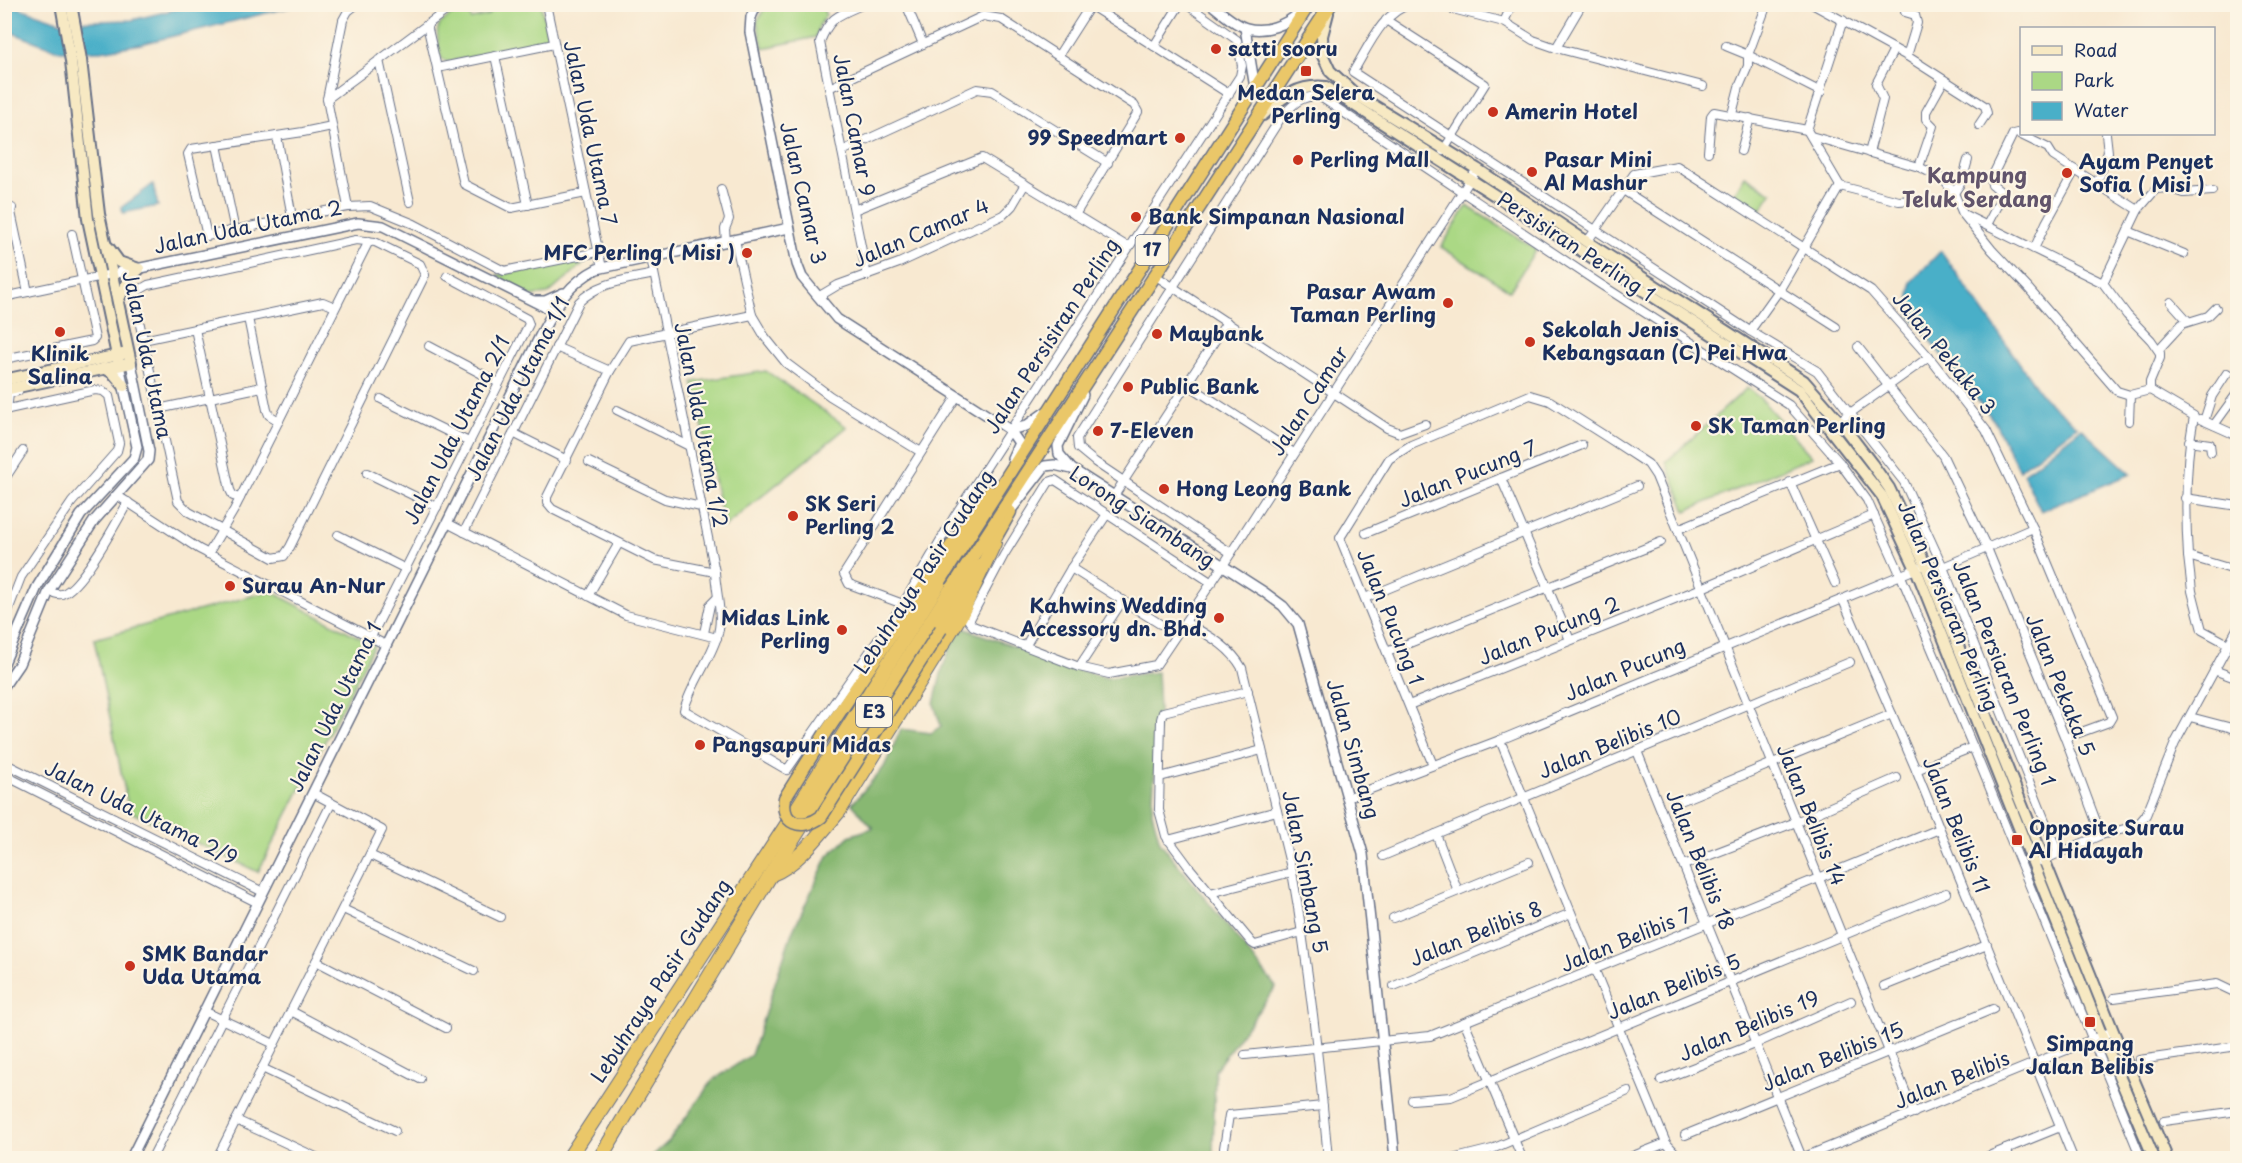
<svg xmlns="http://www.w3.org/2000/svg" width="2242" height="1163" viewBox="0 0 2242 1163" font-family="'Playpen Sans',sans-serif">
<style>
.green{fill:#abd885;stroke:#638472;stroke-width:1.5}
.forest{fill:#88b872;stroke:#527468;stroke-width:1.5}
.water{fill:#49afc8;stroke:#326f93;stroke-width:1.5}
.lines{fill:none;stroke-linecap:round;stroke-linejoin:round}
.minor-casing{stroke:#687086;stroke-width:10}
.tertiary-casing{stroke:#687086;stroke-width:12}
.secondary-casing{stroke:#687086;stroke-width:14}
.trunk-casing{stroke:#687086;stroke-width:15}
.motorway-casing{stroke:#687086;stroke-width:16}
.minor{stroke:#fff;stroke-width:8}
.tertiary{stroke:#fff;stroke-width:9}
.secondary{stroke:#f7e9c3;stroke-width:10}
.trunk{stroke:#eac769;stroke-width:12}
.motorway{stroke:#eac769;stroke-width:14}
.trunk-bridge-casing{stroke:#687086;stroke-width:15;stroke-linecap:butt}
.trunk-bridge{stroke:#eac769;stroke-width:12}
.poi-dot{fill:#c8321e;stroke:#fcf5e5;stroke-width:2}
.labels{text-anchor:middle;stroke-width:4.5;stroke-linejoin:round;paint-order:stroke}
.shield{fill:#fcf5e5;stroke:#5e6a86;stroke-width:1.5}
.shield-label{font-size:18px;font-weight:bold;fill:#1b2f5e}
.poi-label{font-size:20px;font-weight:bold;fill:#1b2f5e;stroke:#fcf5e5;text-anchor:start}
.street-label{font-size:20px;fill:#1b2f5e;stroke:#fcf5e5}
.neighbourhood-label{font-size:21px;font-weight:bold;fill:#61546b;stroke:#fcf5e5}
</style>
<rect width="100%" height="100%" fill="#fcf5e5"/>
<filter id="ink" filterUnits="userSpaceOnUse"><feTurbulence type="fractalNoise" baseFrequency=".0167" numOctaves="2"/><feDisplacementMap in="SourceGraphic" scale="12" xChannelSelector="R" yChannelSelector="G"/><feConvolveMatrix kernelMatrix="1 2 1 2 8 2 1 2 1" color-interpolation-filters="sRGB"/></filter>
<filter id="wash" filterUnits="userSpaceOnUse"><feTurbulence type="fractalNoise" baseFrequency=".008" numOctaves="4" result="noise"/><feDisplacementMap in="SourceGraphic" scale="24" xChannelSelector="R" yChannelSelector="G"/><feGaussianBlur stdDeviation="1.35" result="paint"/><feColorMatrix in="noise" values="0 0 0 0 0 0 0 0 0 0 0 0 0 0 0 0 0 1.4 0 .05"/><feComposite in="paint" operator="in"/></filter>
<g filter="url(#wash)">
<rect width="100%" height="100%" fill="#f8e9d1"/>
<g class="green">
<path d="M541 4 548 37 545 42 447 62 441 58C433 20 436 27 466 5H468L471 19 489 15 487 5Z"/>
<path d="M766 5H821L826 15 819 26 816 37 763 48 757 22Z"/>
<path d="M1745 176 1772 193 1760 211 1734 194Z"/>
<path d="M1467 206 1536 249 1510 291 1441 247Z"/>
<path d="M590 258 548 294 529 296 497 275Z"/>
<path d="M766 371 847 427 724 527 693 382Z"/>
<path d="M1747 388 1760 398 1812 457 1686 511 1666 462Z"/>
<path d="M270 591 374 645 258 872 129 811 94 639Z"/>
</g>
<path class="forest" d="M958 626 1073 668 1107 678 1157 672 1159 709 1152 812 1160 842 1276 987 1215 1070 1213 1158H650L669 1141 712 1081 751 1055 791 935 828 856 849 836 873 828 852 804 884 767 901 729 931 733 941 726 934 704 942 670Z"/>
<g class="water">
<path d="M5 5H11L61 22 132 20 193 5H299L141 44 101 51H60L5 30Z"/>
<path d="M153 184 158 206 123 213 122 207Z"/>
<path d="M1941 251 2044 398 2077 426 2019 470 1994 421 1909 314 1911 282Z"/>
<path d="M2081 428 2131 474 2041 511 2023 474Z"/>
</g>
</g>
<g filter="url(#ink)">
<g class="lines">
<g class="minor-casing">
<g id="minor">
<path d="M546 4 602 268"/>
<path d="M864 4C839 15 830 16 820 42L867 276"/>
<path d="M906 4 923 44"/>
<path d="M1088 4 1229 94"/>
<path d="M1411 4C1382 12 1368 48 1353 72L1750 331 1817 371 1904 482 1943 567 2058 853"/>
<path d="M1433 4 1504 22 1533 40 1556 48 1703 86"/>
<path d="M1812 4 1907 56 1985 106 1987 113 1979 125"/>
<path d="M1904 4 1905 12 1915 15 1917 23 1907 56"/>
<path d="M1386 20 1485 84 1443 151"/>
<path d="M1504 22 1512 4"/>
<path d="M427 25 464 184 511 208 586 193"/>
<path d="M1154 46 1180 4"/>
<path d="M1726 46 1748 55 1821 92"/>
<path d="M1556 48 1582 4"/>
<path d="M495 56 528 205"/>
<path d="M1058 56 1090 6"/>
<path d="M379 60 410 202"/>
<path d="M437 68 554 44"/>
<path d="M829 88 983 16 1001 19 1134 105 1138 112 1075 215"/>
<path d="M327 99 455 4"/>
<path d="M1732 114 1739 87 1748 66V55L1767 4"/>
<path d="M332 126 303 132 191 149 188 154 207 236 320 212 348 207 370 206 414 224 504 271 598 252"/>
<path d="M277 136 292 217"/>
<path d="M1811 136 1919 167 1943 179 1954 193 1963 214 1992 250 2028 288 2117 391 2130 395 2150 390"/>
<path d="M217 145 235 231"/>
<path d="M842 151 977 89 992 91 1108 163"/>
<path d="M1741 151 1750 118"/>
<path d="M1708 152 1711 116 1714 112 1807 130"/>
<path d="M1869 153 1883 99 1876 84 1894 49"/>
<path d="M1919 167 1933 126 1926 119V112L1944 80"/>
<path d="M2097 184 2108 152 2106 134"/>
<path d="M1840 186 1807 130 1843 20"/>
<path d="M1840 186 1899 201 1911 200"/>
<path d="M721 189 729 219 725 229 726 242"/>
<path d="M1623 190 1836 327"/>
<path d="M1954 193 1962 181 1968 160"/>
<path d="M348 207 327 99 343 20 348 11 357 4"/>
<path d="M12 208 11 212 28 292"/>
<path d="M854 210 982 158 1128 247"/>
<path d="M1963 214 2103 283 2127 315 2151 340 2160 353V358L2150 382V390L2194 416C2185 463 2185 508 2188 556L2238 571"/>
<path d="M1987 225 2001 198V192L1992 185 1991 179 2013 134 2017 133 2048 148 2053 156 2138 210"/>
<path d="M2128 231 2184 254"/>
<path d="M356 240 375 242 420 264 425 275 290 547 284 556 273 558 189 512 178 501 134 297 136 292 148 285Z"/>
<path d="M735 240 752 315 765 337 786 363 830 396 921 452"/>
<path d="M1587 242 1634 174 1677 166 1871 291 1929 357 1986 430 2033 528 2112 717 2109 722 2065 738"/>
<path d="M2034 249 2046 223 2075 170"/>
<path d="M651 258 715 572C716 593 724 617 717 637 709 662 691 684 684 710L787 770 903 604 954 517 1240 76 1242 66 1237 40 1186 4"/>
<path d="M1156 276 1387 428 1400 433 1425 424"/>
<path d="M2103 283 2138 210 2156 189 2169 188 2184 193 2212 191"/>
<path d="M4 297 112 274"/>
<path d="M818 297 838 285 899 263 1003 215 1012 206 1025 184"/>
<path d="M2171 302 2188 321"/>
<path d="M248 318 267 410 269 415 279 421"/>
<path d="M195 329 230 490 233 496 240 498"/>
<path d="M1750 331 1780 289 1840 186"/>
<path d="M143 340 323 302 335 307"/>
<path d="M429 346 499 383"/>
<path d="M556 347 610 371"/>
<path d="M1858 347 1943 456 1987 548 2065 738 2101 835"/>
<path d="M2159 349 2182 324 2208 316 2216 308"/>
<path d="M4 359 92 341 95 338 72 234"/>
<path d="M1187 384 1294 453"/>
<path d="M381 399 469 442"/>
<path d="M158 409 262 387"/>
<path d="M4 410 95 390 103 391 109 396 119 443 117 451 72 502 21 577 4 621"/>
<path d="M7 410 9 394 18 391"/>
<path d="M617 410 689 446"/>
<path d="M2200 419 2238 436"/>
<path d="M1839 421 1929 357"/>
<path d="M2129 421 2130 395"/>
<path d="M2204 421 2212 396 2227 373"/>
<path d="M2214 425 2238 392"/>
<path d="M513 433 567 460"/>
<path d="M2189 441 2210 444 2211 452"/>
<path d="M589 462 665 499 701 507"/>
<path d="M367 473 437 507"/>
<path d="M1501 478 1570 640"/>
<path d="M4 480 23 451"/>
<path d="M1790 482 1835 583"/>
<path d="M118 496 199 549 386 645"/>
<path d="M1114 496 1227 322"/>
<path d="M2185 498 2238 506"/>
<path d="M447 523 626 615 717 638"/>
<path d="M1678 529 1840 463"/>
<path d="M464 532 579 302C599 282 626 280 654 274"/>
<path d="M1366 533 1582 445"/>
<path d="M338 535 406 569"/>
<path d="M1231 553 1095 462 1078 448 1077 438 1280 119C1292 105 1299 96 1319 96L1600 284 1789 405 1840 463 1867 500 1901 576 1973 747 2141 1158"/>
<path d="M208 554 234 510 369 241"/>
<path d="M2188 556 2192 591 2202 630 2228 644"/>
<path d="M1943 567 2033 528"/>
<path d="M1071 568 1160 624"/>
<path d="M715 572 654 560 552 509 547 503V497L610 371 629 341 752 315"/>
<path d="M1212 583 1055 480 1049 482 1004 555 969 621 973 626 1079 667 1109 674 1156 665 1222 567 1477 169"/>
<path d="M49 591C53 593 58 595 62 594 82 588 117 521 128 502"/>
<path d="M588 596 619 543"/>
<path d="M1365 598 1637 486"/>
<path d="M1843 600 1916 770 2073 1158"/>
<path d="M903 604 849 584 844 574 957 396"/>
<path d="M1185 622C1207 635 1229 645 1242 668L1292 872C1309 967 1319 1063 1328 1158"/>
<path d="M704 633 710 605 717 598"/>
<path d="M371 637 529 324 527 319 447 276"/>
<path d="M1026 645 1071 568 1107 514"/>
<path d="M1387 652 1661 542"/>
<path d="M1079 667 1123 600"/>
<path d="M2214 670 2238 679"/>
<path d="M1248 691 1163 712 1161 719 1159 810 1166 836 1189 867 1252 943 1255 945 1302 932"/>
<path d="M1409 705 1702 588 1874 515"/>
<path d="M2190 717 2232 728 2238 732"/>
<path d="M1500 740 1666 1143 1680 1158"/>
<path d="M1637 751 1802 1158"/>
<path d="M4 763 263 892"/>
<path d="M1433 765 1340 538 1389 459 1411 445 1530 395 1550 401 1610 439 1648 464 1656 476 1914 1113"/>
<path d="M1916 770 1973 747"/>
<path d="M4 775 258 903"/>
<path d="M1160 777 1262 750"/>
<path d="M1347 798 1500 740 1918 568"/>
<path d="M1678 802 1892 714"/>
<path d="M1436 834 1458 891"/>
<path d="M1168 840 1277 811"/>
<path d="M370 855 500 917"/>
<path d="M1383 856 1850 662"/>
<path d="M2041 861 2101 835 2132 827 2140 822 2146 815 2175 743 2238 627"/>
<path d="M1684 865 1796 822 1897 778"/>
<path d="M1210 893 1292 872"/>
<path d="M343 909 474 971"/>
<path d="M1393 918 1529 862"/>
<path d="M316 961 446 1028"/>
<path d="M1394 986 1571 913"/>
<path d="M1884 986 1987 945"/>
<path d="M2114 998 2217 984 2238 994"/>
<path d="M204 1011 274 1044"/>
<path d="M291 1011 420 1079"/>
<path d="M1465 1023 1522 1158"/>
<path d="M1245 1055 1430 1036 1939 829"/>
<path d="M2139 1060 2238 1046"/>
<path d="M262 1068 395 1131"/>
<path d="M1661 1080 1757 1043 1851 1001"/>
<path d="M1412 1100 1451 1097 1946 893"/>
<path d="M236 1120 318 1158"/>
<path d="M2164 1121 2238 1111"/>
<path d="M1685 1135 1993 1009"/>
<path d="M2006 1149 2010 1158"/>
<path d="M152 1158 331 804"/>
<path d="M217 1158 382 830 313 793"/>
<path d="M1226 1158 1224 1148 1229 1115 1323 1106"/>
<path d="M1456 1158 1492 1149 1628 1091"/>
<path d="M1628 1158 1666 1143"/>
<path d="M1802 1158 2113 1031"/>
<path d="M1984 1158 2060 1127"/>
</g>
</g>
<g class="tertiary-casing">
<g id="tertiary">
<path d="M757 4 751 17 750 32 797 264 802 277 837 319 1010 430 1019 443 1012 458"/>
<path d="M1211 4C1221 12 1235 25 1247 28 1264 33 1287 25 1300 12"/>
<path d="M1245 28 1255 88"/>
<path d="M112 274 358 223 383 226 553 311"/>
<path d="M534 301H545L563 293"/>
<path d="M1010 430 1026 426 1047 411"/>
<path d="M1070 467 1059 454 1058 446 1083 395"/>
<path d="M1011 510 1045 466 1054 465 1072 469 1264 592 1283 606 1298 624 1363 854 1395 1158"/>
<path d="M4 663 37 587 81 515 134 458 137 447 119 365"/>
<path d="M4 686 19 664 49 591 94 521 148 460 149 451 131 363"/>
<path d="M131 1158 542 332C556 305 569 283 597 269L789 228"/>
</g>
</g>
<g class="secondary-casing">
<g id="secondary">
<path d="M61 4 71 61 88 219 119 365"/>
<path d="M1328 13 1322 36 1323 56 1330 71 1355 94 1477 169 1587 242 1804 381 1839 421 1872 464 1889 488 1925 564 2113 1031 2167 1158"/>
<path d="M1263 115C1281 97 1300 84 1326 87L1799 390 1882 496 1916 569 2102 1036 2154 1158"/>
<path d="M108 247 119 262 139 269"/>
<path d="M118 301 127 282 139 269"/>
<path d="M104 368 113 373 124 386"/>
<path d="M4 380 123 354"/>
<path d="M4 390 131 363 99 214 81 60 71 4"/>
</g>
</g>
<g class="trunk-casing">
<g id="trunk">
<path d="M989 549 1010 512"/>
<path d="M939 583 1309 4"/>
<path d="M951 590 1331 4"/>
<path d="M941 629 977 566"/>
<path d="M825 734 949 549 990 492"/>
</g>
</g>
<g class="motorway-casing">
<g id="motorway">
<path d="M772 874C797 865 822 831 839 811L960 616 994 543"/>
<path d="M569 1158 786 826 939 583"/>
<path d="M600 1158 771 874 951 590"/>
</g>
</g>
<use href="#minor" class="minor"/>
<use href="#tertiary" class="tertiary"/>
<use href="#secondary" class="secondary"/>
<use href="#trunk" class="trunk"/>
<use href="#motorway" class="motorway"/>
<g class="trunk-bridge-casing">
<path id="trunk-bridge" d="M825 734 785 798C780 824 802 831 821 817L941 629"/>
</g>
<use href="#trunk-bridge" class="trunk-bridge"/>
</g>
</g>
<g class="poi-dot">
<circle cx="1216" cy="49" r="6"/>
<rect x="1300" y="65" width="12" height="12" rx="3"/>
<circle cx="1493" cy="112" r="6"/>
<circle cx="1180" cy="138" r="6"/>
<circle cx="1298" cy="160" r="6"/>
<circle cx="1532" cy="172" r="6"/>
<circle cx="2067" cy="173" r="6"/>
<circle cx="1136" cy="217" r="6"/>
<circle cx="747" cy="253" r="6"/>
<circle cx="1448" cy="303" r="6"/>
<circle cx="60" cy="332" r="6"/>
<circle cx="1157" cy="334" r="6"/>
<circle cx="1530" cy="342" r="6"/>
<circle cx="1128" cy="387" r="6"/>
<circle cx="1696" cy="426" r="6"/>
<circle cx="1098" cy="431" r="6"/>
<circle cx="1164" cy="489" r="6"/>
<circle cx="793" cy="516" r="6"/>
<circle cx="230" cy="586" r="6"/>
<circle cx="1219" cy="618" r="6"/>
<circle cx="842" cy="630" r="6"/>
<circle cx="700" cy="745" r="6"/>
<rect x="2011" y="834" width="12" height="12" rx="3"/>
<circle cx="130" cy="966" r="6"/>
<rect x="2084" y="1016" width="12" height="12" rx="3"/>
</g>
<g class="labels">
<g class="shield">
<rect x="1135.5" y="235" width="33" height="30" rx="4.5"/>
<rect x="856" y="697" width="36" height="30" rx="4.5"/>
</g>
<g class="shield-label">
<text x="1152" y="256">17</text>
<text x="874" y="718">E3</text>
</g>
<g class="poi-label">
<text x="1228" y="56">satti sooru</text>
<text x="1306" y="100" text-anchor="middle">Medan Selera<tspan x="1306" dy="23">Perling</tspan></text>
<text x="1505" y="119">Amerin Hotel</text>
<text x="1168" y="145" text-anchor="end">99 Speedmart</text>
<text x="1310" y="167">Perling Mall</text>
<text x="1544" y="167">Pasar Mini<tspan x="1544" dy="23">Al Mashur</tspan></text>
<text x="2079" y="169">Ayam Penyet<tspan x="2079" dy="23">Sofia ( Misi )</tspan></text>
<text x="1148" y="224">Bank Simpanan Nasional</text>
<text x="735" y="260" text-anchor="end">MFC Perling ( Misi )</text>
<text x="1436" y="299" text-anchor="end">Pasar Awam<tspan x="1436" dy="23">Taman Perling</tspan></text>
<text x="1542" y="337">Sekolah Jenis<tspan x="1542" dy="23">Kebangsaan (C) Pei Hwa</tspan></text>
<text x="1169" y="341">Maybank</text>
<text x="60" y="361" text-anchor="middle">Klinik<tspan x="60" dy="23">Salina</tspan></text>
<text x="1140" y="394">Public Bank</text>
<text x="1708" y="433">SK Taman Perling</text>
<text x="1110" y="438">7-Eleven</text>
<text x="1176" y="496">Hong Leong Bank</text>
<text x="805" y="511">SK Seri<tspan x="805" dy="23">Perling 2</tspan></text>
<text x="242" y="593">Surau An-Nur</text>
<text x="1207" y="613" text-anchor="end">Kahwins Wedding<tspan x="1207" dy="23">Accessory dn. Bhd.</tspan></text>
<text x="830" y="625" text-anchor="end">Midas Link<tspan x="830" dy="23">Perling</tspan></text>
<text x="712" y="752">Pangsapuri Midas</text>
<text x="2029" y="835">Opposite Surau<tspan x="2029" dy="23">Al Hidayah</tspan></text>
<text x="142" y="961">SMK Bandar<tspan x="142" dy="23">Uda Utama</tspan></text>
<text x="2090" y="1051" text-anchor="middle">Simpang<tspan x="2090" dy="23">Jalan Belibis</tspan></text>
</g>
<g class="street-label">
<text transform="translate(854 125) rotate(79)" y="7">Jalan Camar 9</text>
<text transform="translate(590 133) rotate(78)" y="7">Jalan Uda Utama 7</text>
<text transform="translate(803 193) rotate(77)" y="7">Jalan Camar 3</text>
<text transform="translate(248 227) rotate(-12)" y="7">Jalan Uda Utama 2</text>
<text transform="translate(921 233) rotate(-23)" y="7">Jalan Camar 4</text>
<text transform="translate(1576 247) rotate(33)" y="7">Persisiran Perling 1</text>
<text transform="translate(1052 336) rotate(-57)" y="7">Jalan Persisiran Perling</text>
<text transform="translate(1944 353) rotate(51)" y="7">Jalan Pekaka 3</text>
<text transform="translate(147 355) rotate(78)" y="7">Jalan Uda Utama</text>
<text transform="translate(518 389) rotate(-63)" y="7">Jalan Uda Utama 1/1</text>
<text transform="translate(1309 401) rotate(-57)" y="7">Jalan Camar</text>
<text transform="translate(701 425) rotate(79)" y="7">Jalan Uda Utama 1/2</text>
<text transform="translate(457 430) rotate(-63)" y="7">Jalan Uda Utama 2/1</text>
<text transform="translate(1468 474) rotate(-22)" y="7">Jalan Pucung 7</text>
<text transform="translate(1142 517) rotate(33)" y="7">Lorong Siambang</text>
<text transform="translate(924 572) rotate(-57)" y="7">Lebuhraya Pasir Gudang</text>
<text transform="translate(1948 606) rotate(67)" y="7">Jalan Persiaran Perling</text>
<text transform="translate(1390 617) rotate(68)" y="7">Jalan Pucung 1</text>
<text transform="translate(1549 631) rotate(-22)" y="7">Jalan Pucung 2</text>
<text transform="translate(1625 670) rotate(-23)" y="7">Jalan Pucung</text>
<text transform="translate(2004 673) rotate(68)" y="7">Jalan Persiaran Perling 1</text>
<text transform="translate(2060 685) rotate(68)" y="7">Jalan Pekaka 5</text>
<text transform="translate(335 707) rotate(-64)" y="7">Jalan Uda Utama 1</text>
<text transform="translate(1610 744) rotate(-22)" y="7">Jalan Belibis 10</text>
<text transform="translate(1353 749) rotate(74)" y="7">Jalan Simbang</text>
<text transform="translate(141 813) rotate(26)" y="7">Jalan Uda Utama 2/9</text>
<text transform="translate(1811 815) rotate(68)" y="7">Jalan Belibis 14</text>
<text transform="translate(1956 825) rotate(68)" y="7">Jalan Belibis 11</text>
<text transform="translate(1700 860) rotate(68)" y="7">Jalan Belibis 18</text>
<text transform="translate(1305 872) rotate(79)" y="7">Jalan Simbang 5</text>
<text transform="translate(1476 934) rotate(-22)" y="7">Jalan Belibis 8</text>
<text transform="translate(1626 940) rotate(-22)" y="7">Jalan Belibis 7</text>
<text transform="translate(661 981) rotate(-57)" y="7">Lebuhraya Pasir Gudang</text>
<text transform="translate(1674 987) rotate(-22)" y="7">Jalan Belibis 5</text>
<text transform="translate(1749 1026) rotate(-23)" y="7">Jalan Belibis 19</text>
<text transform="translate(1833 1057) rotate(-22)" y="7">Jalan Belibis 15</text>
<text transform="translate(1952 1080) rotate(-22)" y="7">Jalan Belibis</text>
</g>
<g class="neighbourhood-label">
<text x="1977" y="183">Kampung<tspan x="1977" dy="24">Teluk Serdang</tspan></text>
</g>
</g>
<rect width="2242" height="1163" fill="none" stroke="#fcf5e5" stroke-width="24"/>
<rect x="2020" y="27" width="195" height="108" fill="#fcf5e5" stroke="#a2a6af" stroke-width="1.5"/>
<rect x="2032" y="46" width="30" height="9" fill="#f7e9c3" stroke="#a2a6af" stroke-width="1.5"/>
<text x="2074" y="57" font-size="18" fill="#1b2f5e">Road</text>
<rect x="2032" y="72" width="30" height="18" fill="#abd885" stroke="#a2a6af" stroke-width="1.5"/>
<text x="2074" y="87" font-size="18" fill="#1b2f5e">Park</text>
<rect x="2032" y="102" width="30" height="18" fill="#49afc8" stroke="#a2a6af" stroke-width="1.5"/>
<text x="2074" y="117" font-size="18" fill="#1b2f5e">Water</text>
</svg>
